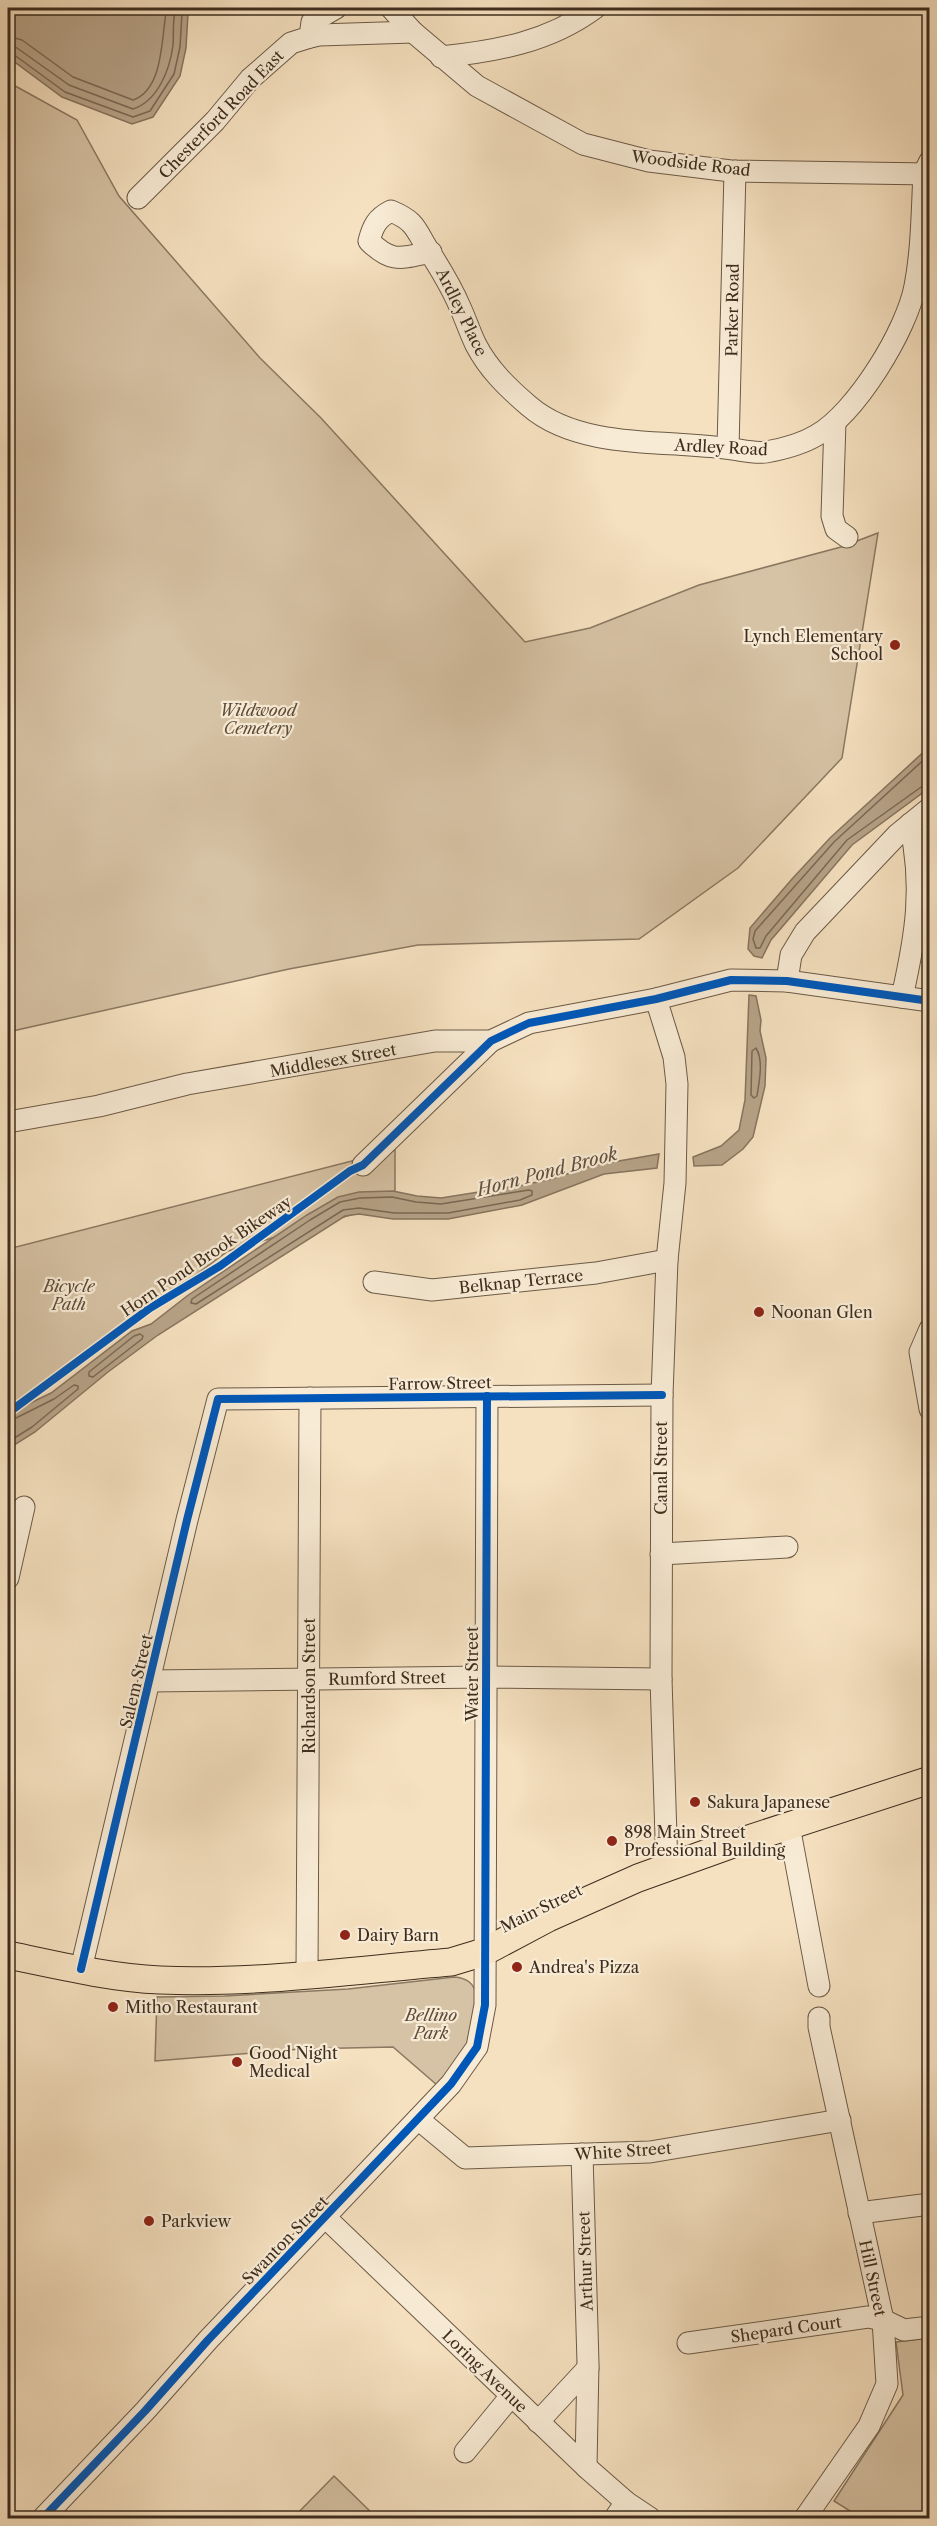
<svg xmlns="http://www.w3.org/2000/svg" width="937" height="2526" viewBox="0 0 937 2526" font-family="'Libre Caslon Text',serif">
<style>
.green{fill:#d6c2a4;stroke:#8a7861;stroke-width:1.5}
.water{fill:#b7a388;stroke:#87745e;stroke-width:1.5}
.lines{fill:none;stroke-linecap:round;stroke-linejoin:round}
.shore{stroke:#7a6853;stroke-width:1.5}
.minor-casing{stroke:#6c5a46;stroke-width:23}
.major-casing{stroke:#3e2d1e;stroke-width:29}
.minor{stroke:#f8ebd5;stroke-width:21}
.major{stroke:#f5e0bf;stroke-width:27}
.cycleway-casing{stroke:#f8ebd5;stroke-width:11}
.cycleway{stroke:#0057b8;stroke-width:8}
.poi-dot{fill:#8f2418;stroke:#f8ebd5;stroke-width:2}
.labels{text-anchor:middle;stroke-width:4.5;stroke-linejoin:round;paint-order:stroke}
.street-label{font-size:16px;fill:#3e2d1e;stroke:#f8ebd5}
.poi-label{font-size:16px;fill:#3e2d1e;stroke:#f8ebd5;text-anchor:start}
.park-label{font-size:16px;font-style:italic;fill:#5c4b39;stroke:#f8ebd5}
.water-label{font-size:18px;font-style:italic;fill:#62503e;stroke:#f8ebd5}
</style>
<rect width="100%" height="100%" fill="#f5e0bf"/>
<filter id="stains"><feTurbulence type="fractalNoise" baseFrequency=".00333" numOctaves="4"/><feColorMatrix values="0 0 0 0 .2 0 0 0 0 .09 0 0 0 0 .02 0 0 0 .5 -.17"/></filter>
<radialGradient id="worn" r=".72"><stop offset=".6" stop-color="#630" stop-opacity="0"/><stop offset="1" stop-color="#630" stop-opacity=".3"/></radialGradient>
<g class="green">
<path d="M8 82 77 120 119 196 260 358 321 418 525 642 590 628 699 585 841 547 878 533 842 758 738 868 639 939 418 945 289 969 8 1032Z"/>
<path d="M395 1150V1202L228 1251 8 1415V1249Z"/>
<path d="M454 1977C467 1978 474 1983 477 1996L469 2048 437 2085 393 2047 301 2049 155 2061 157 1997 225 1996 348 1989Z"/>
<path d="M929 2338V2518H861L834 2501 903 2395 896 2342Z"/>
<path d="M334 2476 377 2518H301L297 2514Z"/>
</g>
<g class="water">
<path d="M8 8H192L188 14 186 48 180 76 153 117 132 124 62 97 8 57Z"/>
<path d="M929 747V788L852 845 771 940 762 958 754 956 748 949 750 928 792 879 830 838Z"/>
<path d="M749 995 756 996 761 1020 760 1031 766 1058 765 1086 753 1137 743 1149 722 1165 694 1166 693 1157 721 1146 739 1130 745 1100Z"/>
<path d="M659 1154 657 1168 604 1174 522 1205 448 1219H393L359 1214 345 1216 158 1335 108 1372 35 1432 8 1449V1417L24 1406 51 1393 132 1331 151 1324 187 1296 307 1215 338 1197 359 1192 393 1191 417 1196 441 1198 523 1185 552 1179 590 1166Z"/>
</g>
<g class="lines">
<g class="shore">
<path d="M8 36 22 40 73 77 133 100C165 89 161 33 167 8"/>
<path d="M8 45 17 48 69 85 133 109C158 101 170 69 173 45 174 33 172 19 176 8"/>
<path d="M8 53 13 54 65 92 133 117 150 111 174 74 180 47 182 13 185 8"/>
<path d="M930 754 834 842 755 931 753 939 756 948H760L766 936 847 840 924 785 930 784"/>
<path d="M756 1048C764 1061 759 1082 757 1096L754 1098 751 1095 752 1051Z"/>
<path d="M529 1190 532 1191V1195L520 1200 448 1213H394L359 1208 343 1210 196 1304 191 1303 192 1299 310 1220 340 1202 360 1198 392 1197 416 1202 441 1204Z"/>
<path d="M140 1334 143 1336 142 1339 93 1377 89 1376V1372L134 1336Z"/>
<path d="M8 1422 54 1399 74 1385 78 1386V1389L32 1427 8 1442"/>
</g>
<g class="minor-casing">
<g id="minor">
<path d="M391 8 413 32 477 86 583 144 649 161 731 171 930 174"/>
<path d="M310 37 319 35 413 32"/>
<path d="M441 57C497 51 549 42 595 8"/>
<path d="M138 198 215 121 250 79 291 43 310 37 312 22 336 8"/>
<path d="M431 252C402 258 392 264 369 241 373 226 377 218 391 211 415 221 415 228 427 248 440 268 451 286 460 307 466 320 470 333 476 345 489 370 508 388 529 406 567 439 628 442 676 444 692 445 709 446 725 448 738 449 753 454 766 452 783 449 802 444 817 435 856 413 907 330 915 286 922 250 922 211 924 173L930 161"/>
<path d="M835 422 832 516 836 529 847 537"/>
<path d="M728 448 735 171"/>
<path d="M787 981 791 955 805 932 897 835 930 808"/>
<path d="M902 997C916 935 924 887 910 824"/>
<path d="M656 999 674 1057 677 1084 675 1183 667 1260 662 1395 661 1679 667 1868"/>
<path d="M8 1122 99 1106 187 1084 435 1041H491L529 1023 656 999 731 980 787 981 930 1001"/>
<path d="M363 1165 491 1041"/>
<path d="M374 1282 432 1290 596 1273 667 1260"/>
<path d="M930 1329 920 1352 930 1409"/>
<path d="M661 1554 787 1547"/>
<path d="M8 1578 24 1507"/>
<path d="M150 1681 485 1677 661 1679"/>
<path d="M789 1826 819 1986"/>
<path d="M81 1969 187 1520 218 1399 662 1395"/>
<path d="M307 1975 310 1398"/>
<path d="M418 2119 465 2158 650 2152 840 2120"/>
<path d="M582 2154 588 2363 586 2467"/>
<path d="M859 2213 930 2204"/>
<path d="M325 2217 586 2467 626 2502 650 2518"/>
<path d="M688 2343 868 2317 883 2320 904 2330 930 2327"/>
<path d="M538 2422 588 2368"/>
<path d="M465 2452 511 2396"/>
<path d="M43 2518 145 2411 208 2340 451 2084 477 2047 485 2005 487 1396"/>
<path d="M615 2518 626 2502"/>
<path d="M805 2518 869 2426 887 2384 883 2320 819 2027V2018"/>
</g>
</g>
<g class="major-casing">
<path id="major" d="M8 1955C56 1965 111 1978 160 1980 257 1984 355 1970 451 1962L484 1952 548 1918 638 1878 730 1845 930 1780"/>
</g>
<use href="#minor" class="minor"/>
<use href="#major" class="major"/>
<g class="cycleway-casing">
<g id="cycleway">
<path d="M8 1413 150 1308 220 1266 350 1171 363 1165 491 1041 529 1023 656 999 731 980 787 981 930 1001"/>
<path d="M81 1969 187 1520 218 1399 662 1395"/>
<path d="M43 2518 145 2411 208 2340 451 2084 477 2047 485 2005 487 1396"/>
</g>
</g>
<use href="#cycleway" class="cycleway"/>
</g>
<g class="poi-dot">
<circle cx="895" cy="645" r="6"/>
<circle cx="759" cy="1312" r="6"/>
<circle cx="695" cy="1802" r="6"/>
<circle cx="612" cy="1841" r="6"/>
<circle cx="345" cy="1935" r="6"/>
<circle cx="517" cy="1967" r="6"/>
<circle cx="113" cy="2007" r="6"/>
<circle cx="237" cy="2062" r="6"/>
<circle cx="149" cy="2221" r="6"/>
</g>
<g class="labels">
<g class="street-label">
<text transform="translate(221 114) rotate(-46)" y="6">Chesterford Road East</text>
<text transform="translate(691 163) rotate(7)" y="6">Woodside Road</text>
<text transform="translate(732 310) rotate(-89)" y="6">Parker Road</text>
<text transform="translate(462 312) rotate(64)" y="6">Ardley Place</text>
<text transform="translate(721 447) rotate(3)" y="6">Ardley Road</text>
<text transform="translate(333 1060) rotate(-10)" y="6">Middlesex Street</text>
<text transform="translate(206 1256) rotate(-34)" y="6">Horn Pond Brook Bikeway</text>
<text transform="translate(521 1281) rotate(-6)" y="6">Belknap Terrace</text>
<text transform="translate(440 1383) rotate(-1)" y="6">Farrow Street</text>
<text transform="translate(661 1468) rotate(-90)" y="6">Canal Street</text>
<text transform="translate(472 1674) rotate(-90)" y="6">Water Street</text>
<text transform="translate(387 1678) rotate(-1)" y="6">Rumford Street</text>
<text transform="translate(136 1681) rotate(-77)" y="6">Salem Street</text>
<text transform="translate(309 1686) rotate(-90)" y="6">Richardson Street</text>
<text transform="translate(541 1908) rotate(-26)" y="6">Main Street</text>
<text transform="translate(623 2151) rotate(-4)" y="6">White Street</text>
<text transform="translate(285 2240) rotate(-46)" y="6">Swanton Street</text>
<text transform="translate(585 2261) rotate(-92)" y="6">Arthur Street</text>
<text transform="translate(873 2278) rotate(78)" y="6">Hill Street</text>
<text transform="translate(786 2329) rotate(-8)" y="6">Shepard Court</text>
<text transform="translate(485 2371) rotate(44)" y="6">Loring Avenue</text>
</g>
<g class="poi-label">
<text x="883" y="642" text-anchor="end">Lynch Elementary<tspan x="883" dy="18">School</tspan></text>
<text x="771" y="1318">Noonan Glen</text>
<text x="707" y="1808">Sakura Japanese</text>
<text x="624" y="1838">898 Main Street<tspan x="624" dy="18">Professional Building</tspan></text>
<text x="357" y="1941">Dairy Barn</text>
<text x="529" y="1973">Andrea's Pizza</text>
<text x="125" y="2013">Mitho Restaurant</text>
<text x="249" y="2059">Good Night<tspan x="249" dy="18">Medical</tspan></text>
<text x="161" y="2227">Parkview</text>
</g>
<g class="park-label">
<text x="258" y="716">Wildwood<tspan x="258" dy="18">Cemetery</tspan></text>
<text x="69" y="1292">Bicycle<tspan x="69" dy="18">Path</tspan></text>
<text x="431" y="2021">Bellino<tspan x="431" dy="18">Park</tspan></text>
</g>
<g class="water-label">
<text transform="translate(547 1172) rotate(-15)" y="6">Horn Pond Brook</text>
</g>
</g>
<rect width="937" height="2526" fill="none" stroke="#f5e0bf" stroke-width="30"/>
<rect x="9" y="9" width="919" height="2508" fill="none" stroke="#3e2d1e" stroke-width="3"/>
<rect x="15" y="15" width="907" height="2496" fill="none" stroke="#3e2d1e" stroke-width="1.5"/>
<rect width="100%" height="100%" filter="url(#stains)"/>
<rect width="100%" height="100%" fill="url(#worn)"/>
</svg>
